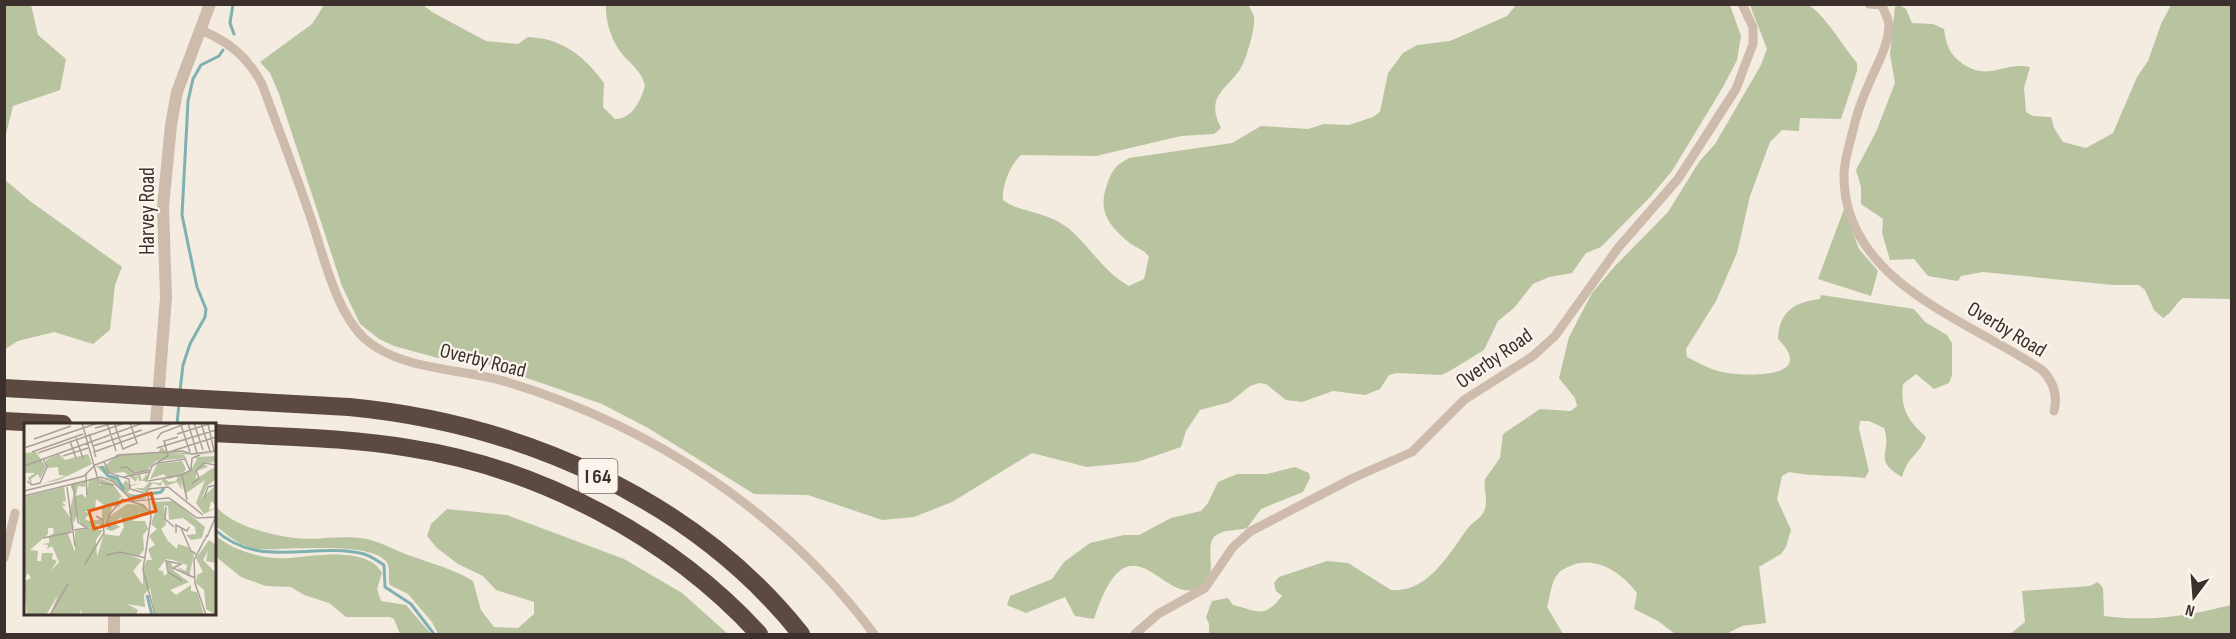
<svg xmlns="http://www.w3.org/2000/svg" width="2236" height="639" viewBox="0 0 2236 639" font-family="'Sofia Sans Condensed',sans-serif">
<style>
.green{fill:#b8c4a0}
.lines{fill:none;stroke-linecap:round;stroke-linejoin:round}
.stream{stroke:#7fb0b2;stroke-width:3}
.minor{stroke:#cdbbac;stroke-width:9}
.tertiary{stroke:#cdbbac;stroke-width:12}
.motorway{stroke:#5c4a42;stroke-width:18}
.motorway-bridge{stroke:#5c4a42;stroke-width:18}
.labels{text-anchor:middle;stroke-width:4.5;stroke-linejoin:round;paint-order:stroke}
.shield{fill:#fbf5ee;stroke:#756b66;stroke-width:1.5}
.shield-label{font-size:20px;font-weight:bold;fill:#3b302b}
.street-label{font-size:21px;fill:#3b302b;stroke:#fbf5ee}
.inset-river{fill:none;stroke:#7fb0b2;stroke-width:3}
.inset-road{fill:none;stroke:#aaa098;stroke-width:1.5}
.view{fill:#e8590c;fill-opacity:0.15;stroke:#e8590c;stroke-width:3}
.inset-edge{fill:none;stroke:#3b302b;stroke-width:3}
</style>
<rect width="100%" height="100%" fill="#f4ebe1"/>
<g class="green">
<path d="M5 4 31 5 38 35 66 59 60 90 13 106 5 138Z"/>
<path d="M324 5H423L432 12 486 41 518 44 528 37C562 38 584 56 604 83L603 107 615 119C632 119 640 102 645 86 642 72 632 65 623 55 612 43 605 21 606 5H1248C1250 8 1253 13 1254 17 1256 27 1245 64 1239 71 1223 92 1206 98 1221 128L1214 134 1181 136 1096 156 1021 155C1010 165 1002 185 1003 200 1017 212 1047 211 1068 228 1090 246 1103 272 1129 286L1144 279 1149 257C1144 249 1138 249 1131 244 1110 227 1097 212 1107 185 1112 170 1115 166 1129 158L1232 143 1261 126 1308 129 1324 124 1349 125 1373 117 1380 112 1388 73 1403 53 1417 45 1450 41 1507 16 1516 5H1730L1741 36 1737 60 1723 87 1672 171 1651 196 1601 247 1586 253 1572 273 1549 277 1533 284 1514 308 1498 321 1484 350 1448 372 1441 375 1397 373 1389 375 1380 389 1365 395 1333 391 1302 402 1286 400 1266 384 1259 383 1250 386 1230 402 1200 410 1186 431 1181 447 1137 462 1087 467 1032 453 952 502 914 517 882 520 808 495 754 494 648 428 602 404 478 361 438 358 394 346 379 339 360 324 342 286 279 94 270 73 260 62 312 24Z"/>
<path d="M1750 5C1767 4 1792 0 1808 5 1822 11 1845 49 1857 63V71L1841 119 1800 118 1799 131 1782 130 1770 142 1750 196 1737 253 1716 301 1686 349 1687 357C1699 363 1709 369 1722 372 1747 377 1818 379 1778 339 1779 312 1794 302 1820 299L1821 295 1914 309 1925 322 1947 335 1952 343V375L1949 383 1934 389 1916 374 1903 384C1900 409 1908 421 1926 437 1920 454 1908 456 1902 477 1871 459 1893 454 1884 428L1869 421H1860L1859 429 1869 471 1865 478C1840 475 1814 477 1789 472L1782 476 1777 499 1791 530 1786 547 1781 554 1759 567 1766 623 1742 626 1726 634H1675L1658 621 1634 609 1637 593C1622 573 1597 556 1573 565 1566 568 1561 569 1557 575 1551 583 1550 597 1547 607L1563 634H1209V624L1206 617 1212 601 1228 598 1233 605C1258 611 1264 619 1282 596L1276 591 1274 583 1279 577 1327 561 1348 563 1391 590C1429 593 1449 553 1468 528 1473 521 1481 519 1484 511 1489 500 1483 490 1485 479L1500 458 1503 434 1540 409 1571 411 1577 406 1575 398 1559 378 1569 337 1592 293 1615 266 1668 212 1699 162 1715 144 1761 65 1767 49Z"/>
<path d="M1899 5 1906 9 1912 23 1933 24 1944 29C1946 45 1950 55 1963 64 1990 82 2003 61 2030 67L2024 88 2026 112 2033 116 2051 117 2054 128 2063 142 2086 148 2113 133 2137 77 2148 61 2161 24 2171 5H2231V299L2183 298C2175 304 2173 312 2163 318L2154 310 2145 290 2139 285H2113L1983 272 1961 276 1958 281 1928 276 1914 259 1890 260 1882 233 1883 219 1861 204V187L1856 170 1876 132 1895 83 1890 54 1895 7Z"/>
<path d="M4 167 5 180 30 201 122 267 115 285 110 330 93 344 54 332 18 341 5 349Z"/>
<path d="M1844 209 1859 249 1878 271 1871 296 1818 279Z"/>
<path d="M1295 467 1309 473 1310 478 1303 492 1261 509 1247 528C1238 531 1228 529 1220 533 1198 542 1224 575 1199 588 1162 607 1130 509 1094 619L1075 616 1065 597 1026 613 1007 605 1010 596 1052 579 1064 562 1090 543 1124 535H1139L1171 518 1201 511 1208 503 1218 482 1237 474H1267Z"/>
<path d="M215 505C231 526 268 534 294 538 317 541 341 534 367 539 384 543 398 552 414 557 436 565 453 569 473 581L481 610 494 627 518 628 534 614V602L496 590 483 576 458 564 437 548 427 536 431 524 447 509 507 515 624 559 682 593 728 634H438L432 622 408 594 390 585C387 578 391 570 387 563 373 540 284 551 259 549 242 548 228 536 215 525Z"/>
<path d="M215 535C233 551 265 560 290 558 314 556 368 546 382 573L377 589 381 601 406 605 431 634H400L394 619 390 617H346L329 603 304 595 291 587 266 586 241 577 215 556Z"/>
<path d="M2098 582 2103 588 2104 616C2149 622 2188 616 2231 605V634H2010L2025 622 2022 591 2090 586Z"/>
</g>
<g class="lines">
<g class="stream">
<path d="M233 4 230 23 234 34"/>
<path d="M180 391 183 365 190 344 205 317 206 309 197 287 182 215 188 101 193 79 201 65 219 56 223 50"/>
<path d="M177 424 179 403"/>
<path d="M214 529C260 571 312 541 364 554 371 556 378 561 384 565L385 587 411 604 434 634"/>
</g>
<g class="minor">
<path d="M1869 4 1881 5"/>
<path d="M1882 4C1883 11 1889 18 1889 25 1889 45 1875 68 1868 86 1861 101 1856 117 1852 134 1849 147 1844 161 1844 174 1842 282 1969 320 2042 370 2053 381 2058 395 2054 411"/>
<path d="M201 30C229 42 247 56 262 84 277 125 293 166 307 207 322 247 333 309 365 339 401 371 462 368 507 382 652 426 783 512 874 634"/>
<path d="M4 558 15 513"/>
<path d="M1135 634 1158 614 1205 588 1233 547 1251 531 1353 478 1412 452 1464 400 1533 356 1555 336 1618 248 1678 179 1736 89 1753 44V27L1742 4"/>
</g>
<g class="tertiary">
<path d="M156 424 166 297 163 207 171 125 177 92 210 4"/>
<path d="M114 634V614"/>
</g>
<g class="motorway">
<path d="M349 407C519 423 693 498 801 634"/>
<path d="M4 421 63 424"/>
<path d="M214 433C279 437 345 437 409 448 540 468 670 537 759 634"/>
</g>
<path class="motorway-bridge" d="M4 388 349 407"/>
</g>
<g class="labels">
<rect class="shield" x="578.5" y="459" width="39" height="34" rx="4.5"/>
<g class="shield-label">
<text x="598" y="483">I 64</text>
</g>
<g class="street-label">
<text transform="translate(147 211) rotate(-90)" y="7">Harvey Road</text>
<text transform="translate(2007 329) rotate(31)" y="7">Overby Road</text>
<text transform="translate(1494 358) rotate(-35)" y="7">Overby Road</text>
<text transform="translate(483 360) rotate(14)" y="7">Overby Road</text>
</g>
</g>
<g transform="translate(24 423)">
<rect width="192" height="192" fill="#f4ebe1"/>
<path d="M137 24 143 29 192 31 140 32H160L165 39 161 35 132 38 122 48 108 49 111 54 116 51 118 58 123 50V58H115L114 53 112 59 100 49 83 51 93 55 97 63 102 57 106 62 119 60 107 63 104 70 123 75 108 77 72 43H81L93 31 135 29ZM12 29 22 44 16 56 14 51 7 56 8 62 4 55 11 50H0V30ZM35 31 41 37 64 31 68 41 35 57 17 61 42 53 35 52 34 44 23 45 22 37ZM192 33V39L179 40 184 44 172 48V56L192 43V56L183 63 178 75 192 62V82L187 78 185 87 192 85 180 91 172 80 181 57 161 71 157 57 158 67 153 59 142 63 138 58 137 63 129 60 122 69 110 65H120L125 59 136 60 140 55 145 59 152 58 154 53 144 56 140 51 126 56 133 41 158 38 162 46 159 50 167 47 173 36 171 34ZM75 55 88 60 99 75 96 74 94 81 99 79 94 84 88 83 86 93 103 81 119 82 124 88 123 93 114 90 115 95 111 96 109 98H121L124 106 119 112 120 127 115 133 120 134 106 132 118 137 109 148 119 162V146L123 137H128L124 126 131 122 125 113 133 106 127 101 131 89 127 79 150 78 181 104 178 115 167 117 162 112 172 111 171 104 159 95 145 97 144 83H140L142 102 137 106 144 118 153 126 154 121 164 124 170 132 165 154 152 143 162 148 163 142 149 137 142 136 134 147 139 148 140 153 145 149 142 138 152 139 147 140 150 148 165 159 146 167 152 172 167 162V168L173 169 180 192H131L126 165 120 172 121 184 103 181 114 187 112 192H57L58 187 54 192H26L34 172 22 192H3L0 158 7 155 4 150 0 156V74L40 64 42 78 38 79 42 83H38L48 97 50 105 44 111 51 129V108L66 105 57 102 53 91 50 100 45 90 50 70 46 62 62 58 61 64 54 63 52 73 58 71 62 75 65 57 73 56 75 62 81 61 76 60ZM72 76 84 85H78V96L65 98 61 96 65 91 61 88H71ZM82 91 80 101 87 104 81 106 88 108 96 104 90 100 97 94 100 104 95 113 80 111 73 134 72 117 79 107H74L72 101 80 103ZM24 105H29L30 110 22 115H25V120L18 121 24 122 23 126 28 123 35 139 27 148 33 138 28 136 29 130H18L17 138H13L14 128 6 127 24 111ZM185 117 192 122V140L182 138 184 128 179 137 192 150V192L182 186 180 167 172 160 173 152 179 149 172 135Z" fill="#b8c4a0" fill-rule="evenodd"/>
<path class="inset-river" d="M77 43 84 53 93 55 100 67M108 74 137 69 140 65M123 172 128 192"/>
<path class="inset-road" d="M58 0 75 60 90 62M83 0 92 28M90 0 99 26 113 20 106 0M164 0 173 30M170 0 179 27M177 0 186 28M184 1 190 28M157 2 166 29M71 5 90 0M65 11 71 29M153 11 188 0M52 15 59 35M10 16 47 3M133 16 137 10 163 0M46 18 52 35M69 23 118 7M0 25 74 0M133 25 192 7M158 28 168 31 192 28M8 29 59 11M145 29 192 14M14 30 101 0M39 33 64 25M72 34 70 29 150 0M80 39 85 50 105 56 106 66 124 71 127 94 119 147 131 192M134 40 161 36 166 47M0 43 119 0M96 45 103 44 110 50 126 47M62 51 63 72M99 54 125 49M3 58 8 62 16 60 23 44 19 35M124 58 158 52M122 59 128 43 144 33 140 18 154 14M49 61 54 99 63 105 50 107M168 61 175 55 172 48 180 40 192 42M43 64 51 123M0 68 60 53 71 42 97 32 158 28M122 70 125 66 144 64 179 92M0 73 77 54 88 58 109 78 145 75 173 95 192 94M180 75 184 64 192 62M163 77 158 52 167 47 168 35 176 32M142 84 141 96 150 104M80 103 86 104 83 100 86 91 98 76 119 82 126 89M157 105 167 128 172 131M152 110V102L163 108 165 104M183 114 192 93M19 115 48 109M82 132 96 129 122 135M61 141 80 110 79 97 72 93M158 158 144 149 142 138 157 141 149 145 171 155M26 192 44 161M182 192 171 160 170 137 183 112"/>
<path class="view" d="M127 70 132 88 70 106 65 88Z"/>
<rect width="192" height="192" class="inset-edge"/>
</g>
<rect width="2236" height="639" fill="none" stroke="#3b302b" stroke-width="12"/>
<g transform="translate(2194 597) rotate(196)" stroke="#fbf5ee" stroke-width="4.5" paint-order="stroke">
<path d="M0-4.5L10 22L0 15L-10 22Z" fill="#3b302b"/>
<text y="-9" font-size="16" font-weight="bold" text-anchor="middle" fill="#3b302b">N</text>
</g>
</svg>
